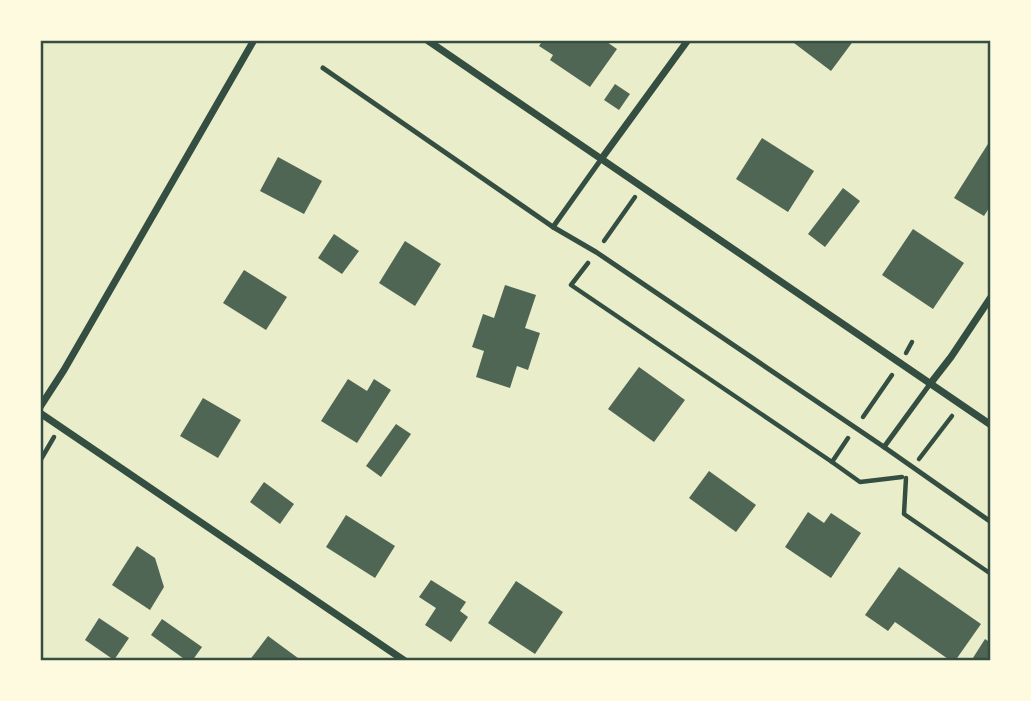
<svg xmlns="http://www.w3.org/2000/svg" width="1031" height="701" viewBox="0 0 1031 701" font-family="'Sofia Sans Condensed',sans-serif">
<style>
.building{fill:#4f6655}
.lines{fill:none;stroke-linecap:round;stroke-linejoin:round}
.path{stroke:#344e41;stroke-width:4.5}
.service{stroke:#344e41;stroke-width:5}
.minor{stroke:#344e41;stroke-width:7}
.neatline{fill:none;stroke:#344e41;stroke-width:2.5}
</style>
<rect width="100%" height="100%" fill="#e9edc9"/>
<g class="building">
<path d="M543 40H604L617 49 590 87 550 60 553 55 539 46Z"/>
<path d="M790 40H854L831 71Z"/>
<path d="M615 84 630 94 619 110 604 100Z"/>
<path d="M762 138 814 171 788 212 736 179Z"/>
<path d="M991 139V205L984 216 954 198Z"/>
<path d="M278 157 322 181 304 214 260 191Z"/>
<path d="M843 188 860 201 825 247 808 234Z"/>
<path d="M913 229 964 263 933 309 882 275Z"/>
<path d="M334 234 359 251 342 274 318 258Z"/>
<path d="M405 241 441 264 415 306 379 283Z"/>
<path d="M244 270 287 297 266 330 223 303Z"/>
<path d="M505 285 536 295 525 328 540 333 528 370 517 366 510 388 476 377 484 351 472 347 483 314 494 318Z"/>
<path d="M639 367 685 400 654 442 608 409Z"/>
<path d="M348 379 367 391 374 379 391 390 357 443 321 421Z"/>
<path d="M203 398 241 420 218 458 180 436Z"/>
<path d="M396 424 411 434 381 477 366 466Z"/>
<path d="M709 471 756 505 736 532 689 498Z"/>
<path d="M264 482 294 504 280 524 250 502Z"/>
<path d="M808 512 824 523 831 513 861 533 831 578 785 547Z"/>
<path d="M346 515 395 546 375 578 326 547Z"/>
<path d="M137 546 155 558 164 587 150 610 112 585Z"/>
<path d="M899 567 981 624 955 661H951L895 622 888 631 865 615Z"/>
<path d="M431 580 466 602 460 611 468 617 451 642 425 625 436 608 419 597Z"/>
<path d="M516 581 563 612 535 654 488 623Z"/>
<path d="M99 618 129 638 114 660 85 640Z"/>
<path d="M162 619 202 647 192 661H187L151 635Z"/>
<path d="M268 636 302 661H249Z"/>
<path d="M985 639 991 643V661H971Z"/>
</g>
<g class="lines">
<g class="path">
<path d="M604 241 635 197"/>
<path d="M588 263 571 285 832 462 848 438"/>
<path d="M906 353 912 342"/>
<path d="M863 417 892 375"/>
<path d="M919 459 952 416"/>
<path d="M40 461 54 437"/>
<path d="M832 462 860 482 902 477"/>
<path d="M906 478 904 514 991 574"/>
</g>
<g class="service">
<path d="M323 68 553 227 596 252 884 447 991 522"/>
<path d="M553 227 602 158"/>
<path d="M884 447 930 384"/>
</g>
<g class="minor">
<path d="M427 40 991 425"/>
<path d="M602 158 688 40"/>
<path d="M930 384 951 357 991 297"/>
<path d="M40 407 64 370 254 40"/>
<path d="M40 413 405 661"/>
</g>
</g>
<rect width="1031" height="701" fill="none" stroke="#fefae0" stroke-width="84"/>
<rect x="42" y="42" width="947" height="617" class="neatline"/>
</svg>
